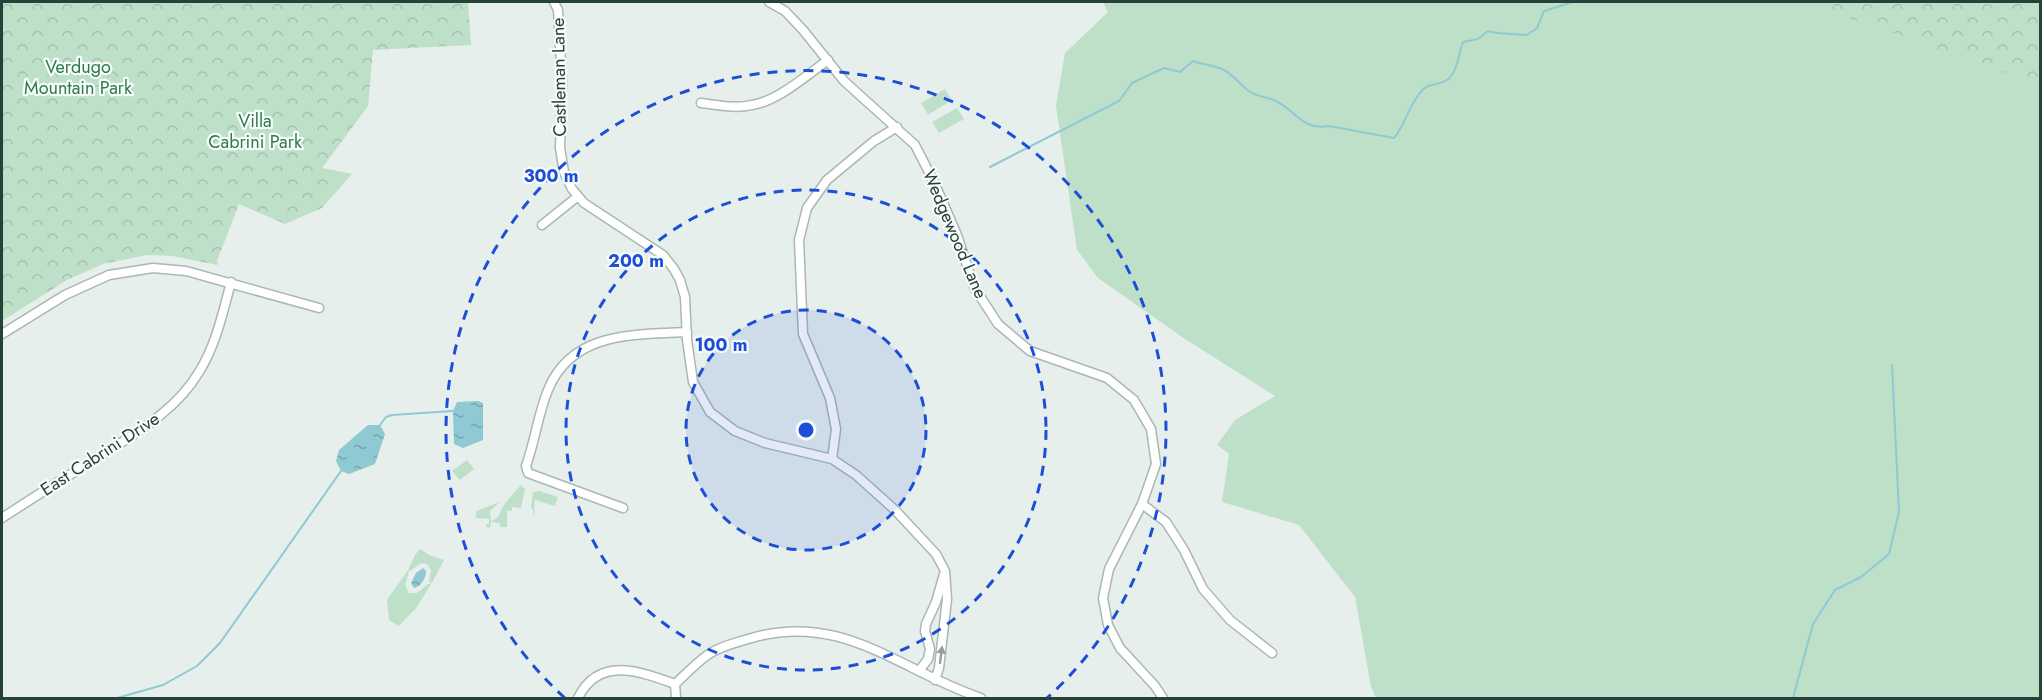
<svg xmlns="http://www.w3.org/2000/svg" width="2042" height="700" viewBox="0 0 2042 700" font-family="Jost,sans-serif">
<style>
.green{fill:#bfe0c8}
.park{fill:url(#park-crowns)}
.water{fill:url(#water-ripples)}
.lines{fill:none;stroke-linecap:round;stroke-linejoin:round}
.stream{stroke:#8ec9d4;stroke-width:2}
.minor-casing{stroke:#a8b8b2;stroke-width:11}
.minor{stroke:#fff;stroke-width:8}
.oneway{fill:#92a09c}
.ring{fill:none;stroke:#1d4ed8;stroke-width:3;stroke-dasharray:10 8}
.labels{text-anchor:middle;stroke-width:4.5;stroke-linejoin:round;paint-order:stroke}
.park-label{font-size:18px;fill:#2d7a4b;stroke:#f7fbf9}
.street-label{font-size:18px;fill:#24423a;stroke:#f7fbf9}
.centre{fill:#1d4ed8;stroke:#f7fbf9;stroke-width:3}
.ring-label{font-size:18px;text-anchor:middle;font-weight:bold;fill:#1d4ed8;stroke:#f7fbf9;stroke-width:4.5;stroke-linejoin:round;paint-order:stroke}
</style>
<defs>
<pattern id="park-crowns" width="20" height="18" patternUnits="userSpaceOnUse" patternTransform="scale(1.5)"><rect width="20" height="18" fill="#bfe0c8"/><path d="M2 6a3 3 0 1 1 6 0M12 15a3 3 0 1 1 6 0" fill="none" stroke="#a4c1ad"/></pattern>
<pattern id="water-ripples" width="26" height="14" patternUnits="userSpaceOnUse" patternTransform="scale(1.5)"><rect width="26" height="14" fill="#8ec9d4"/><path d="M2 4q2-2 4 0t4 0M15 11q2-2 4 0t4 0" fill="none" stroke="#74a5ad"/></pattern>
</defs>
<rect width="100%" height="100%" fill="#e6efeb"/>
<g class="green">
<path d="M1103 2H2040V698H1376L1371 687 1355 597 1299 525 1222 502 1229 454 1217 445 1235 420 1275 396 1185 339 1098 278 1077 250 1056 106 1065 53 1108 12Z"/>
<path d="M945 89 952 100 928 115 921 103Z"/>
<path d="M957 108 964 119 939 133 932 122Z"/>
<path d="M467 460 474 469 460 480 452 471Z"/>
<path d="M521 485 525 489 521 508 512 507V511H507V527H500V523L491 522 490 528 486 527V524H489V519L476 518V511L500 502 490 511 491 521 498 517 505 503Z"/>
<path d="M540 491 558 497 555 506 535 500 534 515H533V509L531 508 533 492Z"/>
<path d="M420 549 431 556 444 560 432 583 429 582 431 570 427 564 421 563 410 571 408 570 415 555Z"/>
<path d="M408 570 409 572 405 585 409 593H417L428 584H431L417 607 399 626 389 620 387 600Z"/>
</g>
<g class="park">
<path d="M2 2H468L471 45 373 50 368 106 322 168 352 174 322 208 285 224 239 204 217 261 218 265 172 256 147 255 103 264 67 280 2 321Z"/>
<path d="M1804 2H2040V85Z"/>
</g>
<g class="water">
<path d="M478 401 483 403V440L463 448 454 444 453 411 457 402Z"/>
<path d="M368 425H380L385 434 375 464 349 474 341 471 336 461 339 450Z"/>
<path d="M423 568 426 571C426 579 421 586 414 588L411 583 416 573Z"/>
</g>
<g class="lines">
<g class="stream">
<path d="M990 167 1119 101 1132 83 1164 68 1180 72 1193 61C1203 65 1215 65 1224 70 1232 74 1239 83 1246 89 1257 98 1266 96 1276 101 1296 111 1303 131 1329 126L1394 138C1405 125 1408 108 1419 94 1428 81 1436 87 1447 80 1457 74 1459 52 1463 42L1478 39 1488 31C1501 35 1513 33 1527 35L1537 28 1544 11 1573 2"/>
<path d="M380 425 386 417 392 415 453 411"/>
<path d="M117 698 163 685 197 666 220 643 341 471"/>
<path d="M1793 698 1813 624 1835 590 1861 577 1889 554 1899 512 1892 365"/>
</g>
<g class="minor-casing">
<g id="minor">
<path d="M554 2 558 10 562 81 560 148 564 172 572 189 584 203 663 255 674 269 680 280 685 297 687 340 693 382 710 412 735 431 765 443 832 459 856 475 895 510 936 554 945 571 947 599 939 668 935 680"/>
<path d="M769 2 785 11 803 30 844 81 915 145 934 182 957 235 974 287 998 324 1030 351 1107 378 1134 400 1151 429 1156 464 1142 504 1109 569 1103 598 1108 625 1120 648 1155 686 1163 698"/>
<path d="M701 103C718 105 735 109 752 105 778 101 807 75 828 60"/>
<path d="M542 225 577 197"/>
<path d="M2 334 65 295 109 275 153 268 186 271 319 308"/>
<path d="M832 459 836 429 830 398 803 334 799 240 807 208 827 180 874 141 897 127"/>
<path d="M1142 504 1166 522 1184 550 1203 589 1230 620 1272 653"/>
<path d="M623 508 528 473 526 466C535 441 538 414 548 390 572 331 634 335 687 332"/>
<path d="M2 518C31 499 61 480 91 462 129 437 175 413 199 372 216 345 223 312 231 282"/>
<path d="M919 671 928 659 930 649 925 631 926 624 936 602 944 574"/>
<path d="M578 698C599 656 639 671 675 684"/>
<path d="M676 698 675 684C686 674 697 662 709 654 721 646 735 643 748 639 841 610 898 670 981 698"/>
</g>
</g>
<use href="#minor" class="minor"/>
</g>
<defs><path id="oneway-solid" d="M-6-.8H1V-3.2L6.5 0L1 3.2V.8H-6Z" transform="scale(1.5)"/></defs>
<use class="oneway" href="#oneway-solid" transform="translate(941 655) rotate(-83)"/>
<circle cx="806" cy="430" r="120" fill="#1d4ed8" fill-opacity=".12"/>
<g class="ring">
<circle cx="806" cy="430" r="120"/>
<circle cx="806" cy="430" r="240"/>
<path d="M565 698A360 360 0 1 1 1047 698"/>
</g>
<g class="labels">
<g class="park-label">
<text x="78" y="73">Verdugo<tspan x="78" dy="21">Mountain Park</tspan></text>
<text x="255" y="127">Villa<tspan x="255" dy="21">Cabrini Park</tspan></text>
</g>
<g class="street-label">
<text transform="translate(559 77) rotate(-91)" y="6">Castleman Lane</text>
<text transform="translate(955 234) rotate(67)" y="6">Wedgewood Lane</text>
<text transform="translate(100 454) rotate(-33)" y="6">East Cabrini Drive</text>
</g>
</g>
<circle cx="806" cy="430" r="9" class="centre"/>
<g class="ring-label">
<text x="551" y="182">300 m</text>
<text x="636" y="267">200 m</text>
<text x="721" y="351">100 m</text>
</g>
<rect width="2042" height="700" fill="none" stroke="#24423a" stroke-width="6"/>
</svg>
